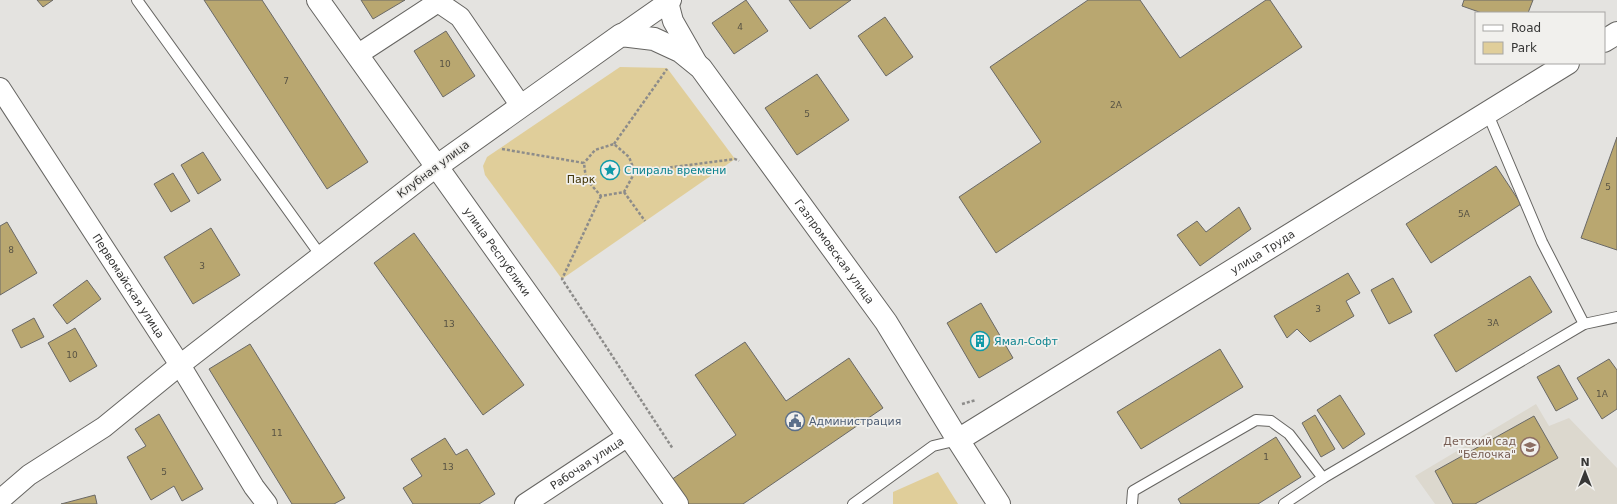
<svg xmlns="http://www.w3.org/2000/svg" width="1617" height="504" viewBox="0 0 1617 504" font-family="'DejaVu Sans',sans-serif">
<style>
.built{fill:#dcd8ce}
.green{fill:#e0ce9a}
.building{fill:#b9a770;stroke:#6a6967}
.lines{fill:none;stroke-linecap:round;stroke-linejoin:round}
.lane-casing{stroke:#666562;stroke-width:12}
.street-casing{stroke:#666562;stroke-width:22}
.secondary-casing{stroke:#666562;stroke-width:24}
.path{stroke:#8d8c8a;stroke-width:2.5;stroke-dasharray:3 2;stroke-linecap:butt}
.lane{stroke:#fff;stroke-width:10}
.street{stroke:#fff;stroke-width:20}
.secondary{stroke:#fff;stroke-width:22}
.labels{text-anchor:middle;stroke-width:3.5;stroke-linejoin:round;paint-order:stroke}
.number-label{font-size:9px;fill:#585344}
.street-label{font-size:11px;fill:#373736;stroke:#f1f0ed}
.culture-label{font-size:11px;fill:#0d838f;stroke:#f1f0ed;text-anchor:start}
.park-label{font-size:11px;fill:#423506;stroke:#f1f0ed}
.service-label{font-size:11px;fill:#4e5e75;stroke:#f1f0ed;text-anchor:start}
.education-label{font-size:11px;fill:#785e54;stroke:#f1f0ed;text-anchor:end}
</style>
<rect width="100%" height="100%" fill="#e4e3e0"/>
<path class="built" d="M1536 404 1549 426 1569 418 1617 468V504H1435L1415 476Z"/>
<g class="green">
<path d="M620 67 667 68 735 159 562 279 485 175 483 166 487 157Z"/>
<path d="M938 472 958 504H893V492Z"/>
</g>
<g class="building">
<path d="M37 0H53L43 7Z"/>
<path d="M204 0H262L368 162 327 189Z"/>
<path d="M361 0H405L373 19Z"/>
<path d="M746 0 768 31 734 54 712 23Z"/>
<path d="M789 0H851L810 29Z"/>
<path d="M1088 0H1140L1180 58 1266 0H1270L1302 47 996 253 959 197 1041 142 990 67Z"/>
<path d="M1464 0H1533L1528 13H1482L1462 6Z"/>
<path d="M885 17 913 57 886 76 858 36Z"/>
<path d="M446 31 475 76 443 97 414 51Z"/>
<path d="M817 74 849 120 797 155 765 108Z"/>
<path d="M1617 137V250L1581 238Z"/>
<path d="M203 152 221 180 198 194 181 165Z"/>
<path d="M1496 166 1521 204 1431 263 1406 224Z"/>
<path d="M173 173 190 201 171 212 154 184Z"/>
<path d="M1239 207 1251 229 1200 266 1177 235 1197 221 1206 232Z"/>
<path d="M7 222 37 273 0 295V226Z"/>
<path d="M211 228 240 275 193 304 164 257Z"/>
<path d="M414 233 524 385 483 415 374 263Z"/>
<path d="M1348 273 1360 293 1346 301 1354 316 1310 342 1297 329 1287 338 1274 316Z"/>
<path d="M1530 276 1552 312 1456 372 1434 335Z"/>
<path d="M1393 278 1412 312 1389 324 1371 290Z"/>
<path d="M87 280 101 299 67 324 53 305Z"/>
<path d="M981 303 1013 358 979 378 947 323Z"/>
<path d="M34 318 44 337 21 348 12 330Z"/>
<path d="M75 328 97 366 70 382 48 343Z"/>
<path d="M745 342 786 401 849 358 883 408 743 504H687L671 480 736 435 695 375Z"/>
<path d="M250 344 345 498 334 504H292L209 369Z"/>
<path d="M1220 349 1243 387 1141 449 1117 412Z"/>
<path d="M1609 359 1617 370V409L1602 419 1577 378Z"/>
<path d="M1559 365 1578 399 1556 411 1537 377Z"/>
<path d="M1340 395 1365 434 1343 449 1317 410Z"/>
<path d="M159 414 203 489 182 501 174 486 151 500 127 457 146 446 135 429Z"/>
<path d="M1315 415 1335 449 1321 457 1302 423Z"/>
<path d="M1534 416 1558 458 1475 504H1453L1435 471Z"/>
<path d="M1276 437 1301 477 1258 504H1181L1178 499Z"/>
<path d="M445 438 456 455 467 449 495 494 479 504H413L403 488 422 476 411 459Z"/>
<path d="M95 495 97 504H61Z"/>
</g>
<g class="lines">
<g class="lane-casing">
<g id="lane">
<path d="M137 0 321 256"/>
<path d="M1487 112 1542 242 1584 324"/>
<path d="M853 504 933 446 958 440"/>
<path d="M1132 504 1133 491 1256 420 1271 421 1289 434 1323 478"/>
<path d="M1284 504 1323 478 1584 324 1617 317"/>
</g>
</g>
<g class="street-casing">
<g id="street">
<path d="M668 2 673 21 697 63"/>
<path d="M621 35 671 0"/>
<path d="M357 55 438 2 460 17 521 106"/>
<path id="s1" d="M0 88 180 365 254 487 267 504"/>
<path d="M0 500 29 475 104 427 180 365 436 167"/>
<path id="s2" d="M525 504 628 436"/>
</g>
</g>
<g class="secondary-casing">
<g id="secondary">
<path id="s3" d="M318 0 677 504"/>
<path d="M1604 41 1617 33"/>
<path id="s4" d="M436 167 621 35 654 39 680 51 701 68 886 322 958 440 999 504"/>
<path id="s5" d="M958 440 1568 63"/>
</g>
</g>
<g class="path">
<path d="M614 144 667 69"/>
<path d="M502 149 584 163 586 179 601 196 624 192 635 172 629 157 614 144 595 150 584 163"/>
<path d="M635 172 735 159 739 161"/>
<path d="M624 192 645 221"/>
<path d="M601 196 562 279 673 449"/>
<path d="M962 404 976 400"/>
</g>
<use href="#lane" class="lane"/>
<use href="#street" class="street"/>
<use href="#secondary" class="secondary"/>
</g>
<defs>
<g id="sight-ring" transform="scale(1)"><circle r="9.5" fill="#f1f0ed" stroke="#0f9aa8" stroke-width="1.5"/><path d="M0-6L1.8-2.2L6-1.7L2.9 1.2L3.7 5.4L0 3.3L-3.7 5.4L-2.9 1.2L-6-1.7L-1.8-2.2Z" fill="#0f9aa8"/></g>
<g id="building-ring" transform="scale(1)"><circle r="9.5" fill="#f1f0ed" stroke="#0f9aa8" stroke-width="1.5"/><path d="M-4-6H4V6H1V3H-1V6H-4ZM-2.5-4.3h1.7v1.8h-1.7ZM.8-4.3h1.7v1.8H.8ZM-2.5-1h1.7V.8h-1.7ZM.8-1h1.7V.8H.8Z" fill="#0f9aa8"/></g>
<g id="civic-ring" transform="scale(1)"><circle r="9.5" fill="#f1f0ed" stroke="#5c6f8a" stroke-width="1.5"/><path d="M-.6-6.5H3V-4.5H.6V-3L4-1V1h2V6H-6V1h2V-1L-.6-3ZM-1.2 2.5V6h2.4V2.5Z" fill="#5c6f8a"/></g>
<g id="school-ring" transform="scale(1)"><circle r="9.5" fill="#f1f0ed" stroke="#8d6e63" stroke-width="1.5"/><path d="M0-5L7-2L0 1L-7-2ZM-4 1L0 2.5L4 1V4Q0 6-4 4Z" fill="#8d6e63"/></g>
</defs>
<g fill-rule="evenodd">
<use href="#sight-ring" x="610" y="170"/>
<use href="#building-ring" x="980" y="341"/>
<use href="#civic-ring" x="795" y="421"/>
<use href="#school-ring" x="1530" y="447"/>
</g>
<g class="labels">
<g class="number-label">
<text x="740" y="30">4</text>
<text x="445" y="67">10</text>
<text x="286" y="84">7</text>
<text x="1116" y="108">2А</text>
<text x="807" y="117">5</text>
<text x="1608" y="190">5</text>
<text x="1464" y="217">5А</text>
<text x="11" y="253">8</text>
<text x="202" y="269">3</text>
<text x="1318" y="312">3</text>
<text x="1493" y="326">3А</text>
<text x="449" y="327">13</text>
<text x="72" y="358">10</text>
<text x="1602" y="397">1А</text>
<text x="277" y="436">11</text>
<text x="1266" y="460">1</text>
<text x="448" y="470">13</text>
<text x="164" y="475">5</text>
</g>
<g class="street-label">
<text transform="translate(433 169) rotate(-37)" y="4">Клубная улица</text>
<text dy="4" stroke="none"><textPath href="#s5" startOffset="358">улица Труда</textPath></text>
<text dy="4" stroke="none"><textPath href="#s3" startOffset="309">улица Республики</textPath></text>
<text dy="4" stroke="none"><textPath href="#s4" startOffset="543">Газпромовская улица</textPath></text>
<text dy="4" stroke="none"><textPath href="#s1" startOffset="236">Первомайская улица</textPath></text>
<text dy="4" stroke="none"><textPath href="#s2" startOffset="74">Рабочая улица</textPath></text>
</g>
<g class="culture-label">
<text x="624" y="174">Спираль времени</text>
<text x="994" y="345">Ямал-Софт</text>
</g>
<g class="park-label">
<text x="581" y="183">Парк</text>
</g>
<g class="service-label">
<text x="809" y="425">Администрация</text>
</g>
<g class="education-label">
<text x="1516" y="445">Детский сад<tspan x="1516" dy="13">"Белочка"</tspan></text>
</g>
</g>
<rect x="1475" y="12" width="130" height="52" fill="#f1f0ed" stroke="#a7a6a4"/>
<rect x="1483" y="25" width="20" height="6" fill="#ffffff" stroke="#a7a6a4"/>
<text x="1511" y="32" font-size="12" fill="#373736">Road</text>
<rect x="1483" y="42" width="20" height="12" fill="#e0ce9a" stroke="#a7a6a4"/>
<text x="1511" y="52" font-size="12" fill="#373736">Park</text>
<g transform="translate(1585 472)" stroke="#f1f0ed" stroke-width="3" paint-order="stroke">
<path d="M0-3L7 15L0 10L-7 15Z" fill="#373736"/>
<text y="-6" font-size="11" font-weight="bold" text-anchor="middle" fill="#373736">N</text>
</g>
</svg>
